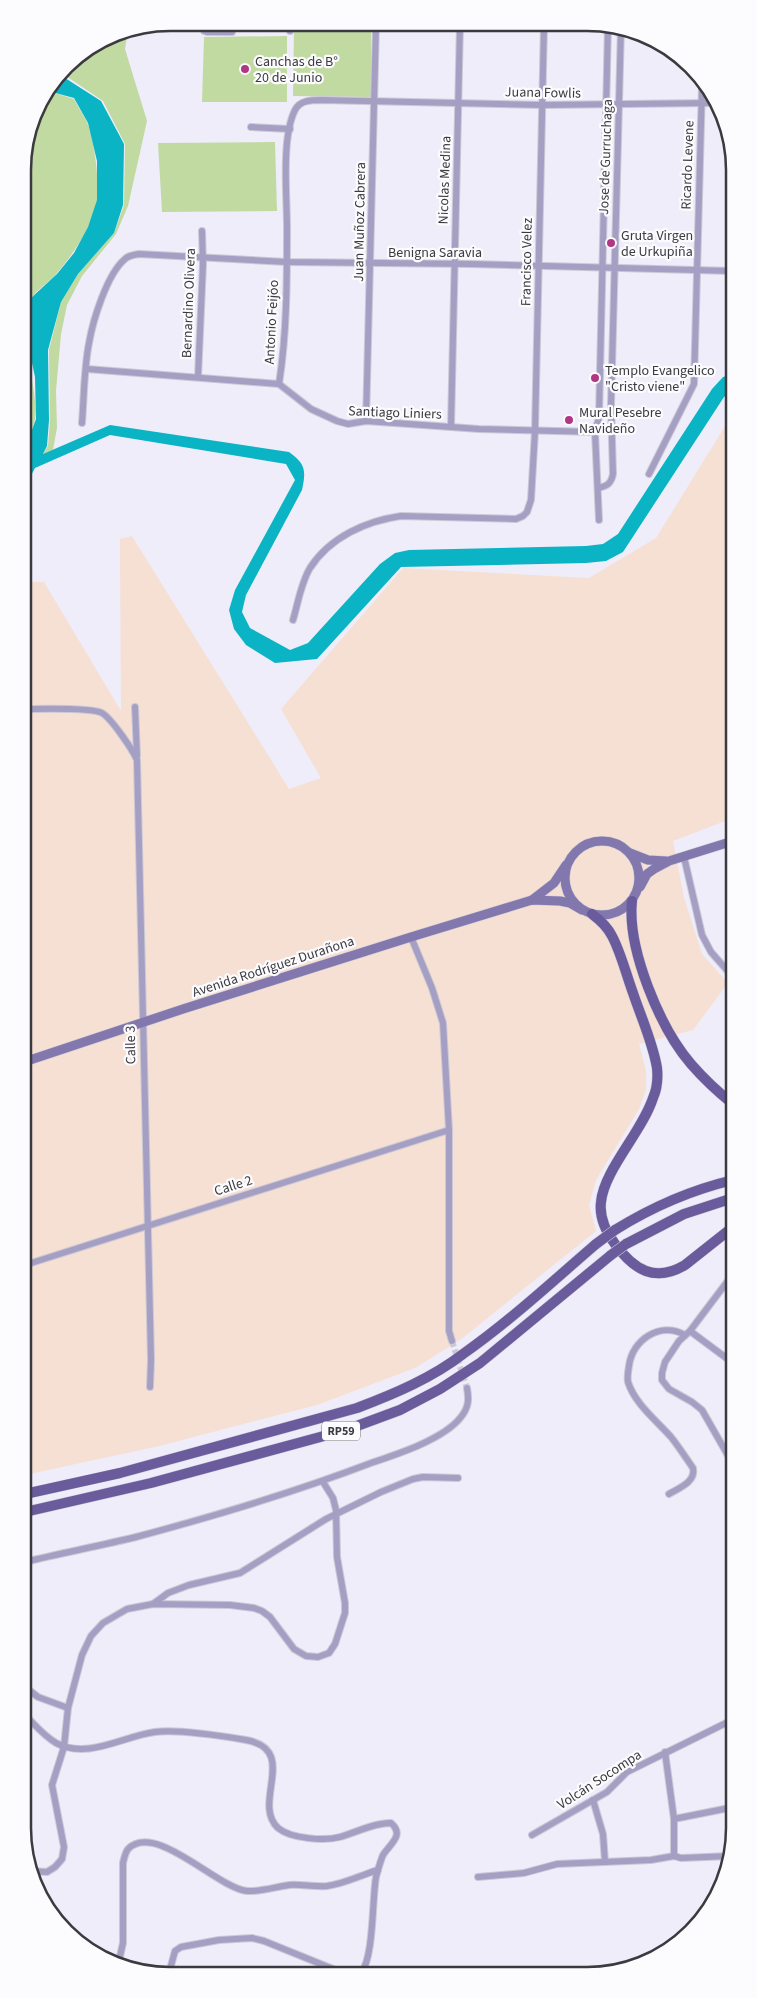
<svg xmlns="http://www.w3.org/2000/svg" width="757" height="1998" viewBox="0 0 757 1998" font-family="'Source Sans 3',sans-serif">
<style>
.industrial{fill:#f6dfd3}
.green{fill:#c1daa2}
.water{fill:#0bb4c4}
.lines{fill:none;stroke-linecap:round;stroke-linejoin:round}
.minor-tunnel{stroke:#cbc9d5;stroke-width:6;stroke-dasharray:6 3;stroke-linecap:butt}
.minor-casing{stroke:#cbc9d5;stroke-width:8}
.secondary-casing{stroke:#cbc9d5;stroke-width:10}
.primary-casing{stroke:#cbc9d5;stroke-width:11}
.minor{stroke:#a59fc4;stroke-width:6}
.secondary{stroke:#8278ad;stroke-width:9}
.primary{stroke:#695b9c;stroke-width:10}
.primary-bridge-casing{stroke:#cbc9d5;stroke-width:11;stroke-linecap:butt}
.primary-bridge{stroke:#695b9c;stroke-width:10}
.poi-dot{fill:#b33685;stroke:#fcfbfe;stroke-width:2}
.labels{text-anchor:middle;stroke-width:4.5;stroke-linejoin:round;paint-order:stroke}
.shield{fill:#fcfbfe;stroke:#757478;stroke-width:1}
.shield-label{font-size:12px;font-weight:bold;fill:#3b3a3f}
.poi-label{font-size:14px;fill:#3b3a3f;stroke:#fcfbfe;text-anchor:start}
.street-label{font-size:14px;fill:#3b3a3f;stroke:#fcfbfe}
.rim{fill:none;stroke:#3b3a3f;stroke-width:2.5}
</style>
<rect width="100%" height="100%" fill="#efedfa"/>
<path class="industrial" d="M732 415 733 818 673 841 684 898 702 954 728 983 693 1030 639 1044 646 1070V1090L639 1109 596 1180 589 1205 596 1231 460 1340 415 1368 317 1405 159 1446 25 1475 23 582H44L121 711 120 539 132 536 289 789 321 778 281 709 403 568 589 578 656 538Z"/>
<g class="green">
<path d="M294 29 371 30V97L293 96Z"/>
<path d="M128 31 125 49 147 121 128 206 116 234 82 276 67 305 61 334 56 391 57 428 53 450 43 454 48 446 50 420 49 350 61 302 78 274 114 233 124 205 125 144 103 101 66 76 63 71C78 52 104 36 128 31Z"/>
<path d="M287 36V102H202L204 37Z"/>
<path d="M48 91 74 99C78 107 83 114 87 122 94 139 100 182 97 201 92 227 74 253 57 273 47 285 29 294 25 310 18 340 39 386 35 419 33 430 27 441 23 451V160L38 105Z"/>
<path d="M275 142 277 211 162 212 158 143Z"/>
</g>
<path class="water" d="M62 73 65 78 101 101 124 144 123 205 114 233 78 274 61 302 48 350 49 420 47 446 43 454 110 425 289 452C306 464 306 471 302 490L246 595 242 612 250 628 290 650 308 643 380 564 395 553 409 550 586 546 603 544 618 534 712 389 723 377 732 374V390L724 397 623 552 606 561 586 563 401 567 317 659 275 663 246 645 234 629 229 610 235 590 295 480 286 464 110 435 35 468 23 491V454L36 419 35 377 25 330 26 309 31 298 57 274 74 253 88 227 97 200V161L88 123 74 98 48 91Z"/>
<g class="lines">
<path class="minor-tunnel" d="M452 1341 467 1388"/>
<g class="minor-casing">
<g id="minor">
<path d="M203 23 204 31 207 32H232"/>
<path d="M290 31V23"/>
<path d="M139 32V29"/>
<path d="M251 127 290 129"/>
<path d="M87 369 279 384 311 409 337 421 348 424 366 421 479 429 595 432"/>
<path d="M198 377 203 264 202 231"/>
<path d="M279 384C287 333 287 280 287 228 287 196 281 138 295 110 300 100 312 100 322 100L542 105 711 103"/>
<path d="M366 421 376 24"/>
<path d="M82 423C84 397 84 368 89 343 93 320 107 274 125 259 129 255 134 255 139 254L287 262 470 264 732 271"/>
<path d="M451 427 460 24"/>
<path d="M649 474 694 384 702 86"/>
<path d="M598 488C607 486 611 484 613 474L611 405 621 27"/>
<path d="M599 520 595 432 599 417 608 25"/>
<path d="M293 620C298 603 301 583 310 568 330 537 366 521 401 516L516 519 523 516 527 512 531 500 535 431 544 25"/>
<path d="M135 707 137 756"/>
<path d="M24 709C38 709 92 707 102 713 111 718 133 750 137 760L151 1360 150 1387"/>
<path d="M684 857 702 935 711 952 733 977"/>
<path d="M411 937 432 988 443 1023 449 1130V1331L452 1341"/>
<path d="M25 1265 449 1130"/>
<path d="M733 1274 690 1331 679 1341 665 1362 662 1373V1380L669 1389 692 1402 702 1410 734 1466"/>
<path d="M690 1331 733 1363"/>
<path d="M669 1494C679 1488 696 1482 693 1468 686 1458 679 1447 671 1437 656 1420 635 1404 628 1382 627 1377 628 1372 629 1366 632 1340 660 1321 685 1335"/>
<path d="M25 1562C62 1553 99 1546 136 1537 215 1516 295 1492 371 1463 398 1454 444 1439 461 1417 469 1407 469 1399 467 1388"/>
<path d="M153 1604 168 1593 189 1585 240 1573 326 1519 381 1492 413 1479 423 1477 458 1478"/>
<path d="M25 1687 38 1697 68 1708"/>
<path d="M25 1715C35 1725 44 1736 56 1743 88 1760 123 1736 155 1732 179 1729 222 1736 246 1740 300 1750 251 1803 278 1828 291 1839 325 1841 340 1837 357 1832 374 1823 391 1823 405 1835 390 1844 383 1855 380 1862 378 1870 376 1877 372 1900 374 1957 361 1973"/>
<path d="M665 1752 674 1819V1856"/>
<path d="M593 1800 603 1834 605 1862"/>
<path d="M674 1819 734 1807"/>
<path d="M532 1835 607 1792 627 1772 734 1719"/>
<path d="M31 1871 47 1872 55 1867 62 1859 64 1847 52 1785 64 1747 68 1708 82 1655 91 1636 103 1623 127 1609 153 1604 230 1605 254 1608 262 1611 270 1617 294 1649 306 1656 318 1657 329 1653 335 1644 345 1613V1603L337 1557 336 1510 333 1498 323 1482"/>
<path d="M478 1877 524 1873 557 1864 651 1860 674 1856 681 1858 730 1856"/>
<path d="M118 1965 123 1943V1863C124 1859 125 1853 128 1849 155 1821 217 1888 247 1891 260 1892 275 1887 289 1885 301 1884 314 1887 327 1886 344 1884 361 1875 378 1870"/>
<path d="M169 1973 175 1951 181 1947 219 1940 252 1938 264 1941 343 1973"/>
</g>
</g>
<g class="secondary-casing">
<g id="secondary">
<circle cx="602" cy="878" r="37"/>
<path d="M630 853 648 860 666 861"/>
<path d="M640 887 647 874 654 869 669 861 733 841"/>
<path d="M532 900 554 883 566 865"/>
<path d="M24 1062 183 1009 411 937 532 900 560 901 570 903 582 910"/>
</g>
</g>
<g class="primary-casing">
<g id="primary">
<path d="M632 901C627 949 660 1028 691 1064 704 1079 718 1092 733 1104"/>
<path d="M592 914C600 920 607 926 612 936 621 953 626 974 633 993 641 1017 653 1043 657 1068 658 1078 657 1089 653 1098 642 1132 604 1170 601 1202 599 1218 606 1232 615 1244 634 1270 655 1283 685 1265L733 1227"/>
<path d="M615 1230C652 1207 691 1190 733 1180"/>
<path d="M626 1244 684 1214 733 1198"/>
<path d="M25 1494 120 1473 357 1408C394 1394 432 1378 463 1354 510 1321 553 1281 596 1244"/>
<path d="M25 1512 151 1483 346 1430 400 1410 440 1389 480 1363 611 1255"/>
</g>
</g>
<use href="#minor" class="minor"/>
<use href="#secondary" class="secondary"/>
<use href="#primary" class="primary"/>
<g class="primary-bridge-casing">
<g id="primary-bridge">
<path d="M596 1244 615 1230"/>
<path d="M611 1255 626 1244"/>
</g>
</g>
<use href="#primary-bridge" class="primary-bridge"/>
</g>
<g class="poi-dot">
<circle cx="245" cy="69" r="5"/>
<circle cx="611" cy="243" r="5"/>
<circle cx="595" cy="378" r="5"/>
<circle cx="569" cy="420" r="5"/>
</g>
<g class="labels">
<rect class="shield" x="322" y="1421.5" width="38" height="19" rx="4"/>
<g class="shield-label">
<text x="341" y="1435">RP59</text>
</g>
<g class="poi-label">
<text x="255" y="66">Canchas de B°<tspan x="255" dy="16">20 de Junio</tspan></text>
<text x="621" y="240">Gruta Virgen<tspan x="621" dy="16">de Urkupiña</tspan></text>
<text x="605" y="375">Templo Evangelico<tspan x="605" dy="16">"Cristo viene"</tspan></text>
<text x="579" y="417">Mural Pesebre<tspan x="579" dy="16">Navideño</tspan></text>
</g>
<g class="street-label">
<text transform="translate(543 92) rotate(1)" y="5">Juana Fowlis</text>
<text transform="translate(605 157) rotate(-88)" y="5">Jose de Gurruchaga</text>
<text transform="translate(687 165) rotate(-88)" y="5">Ricardo Levene</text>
<text transform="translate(444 180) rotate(-88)" y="5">Nicolas Medina</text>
<text transform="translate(359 222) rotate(-89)" y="5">Juan Muñoz Cabrera</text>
<text x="435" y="257">Benigna Saravia</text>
<text transform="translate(526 262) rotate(-89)" y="5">Francisco Velez</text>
<text transform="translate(188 303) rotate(-88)" y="5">Bernardino Olivera</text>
<text transform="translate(271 322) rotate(-87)" y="5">Antonio Feijóo</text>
<text transform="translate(395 412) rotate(2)" y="5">Santiago Liniers</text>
<text transform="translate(273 966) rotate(-18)" y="5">Avenida Rodríguez Durañona</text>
<text transform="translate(130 1045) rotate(-91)" y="5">Calle 3</text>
<text transform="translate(233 1185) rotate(-18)" y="5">Calle 2</text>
<text transform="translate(599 1779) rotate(-33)" y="5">Volcán Socompa</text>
</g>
</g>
<path d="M0 0H757V1998H0ZM170 31H587A139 139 0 0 1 726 170V1828A139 139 0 0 1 587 1967H170A139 139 0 0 1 31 1828V170A139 139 0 0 1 170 31Z" fill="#fcfbfe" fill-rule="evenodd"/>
<path class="rim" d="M170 31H587A139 139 0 0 1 726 170V1828A139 139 0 0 1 587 1967H170A139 139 0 0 1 31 1828V170A139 139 0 0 1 170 31Z"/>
</svg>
